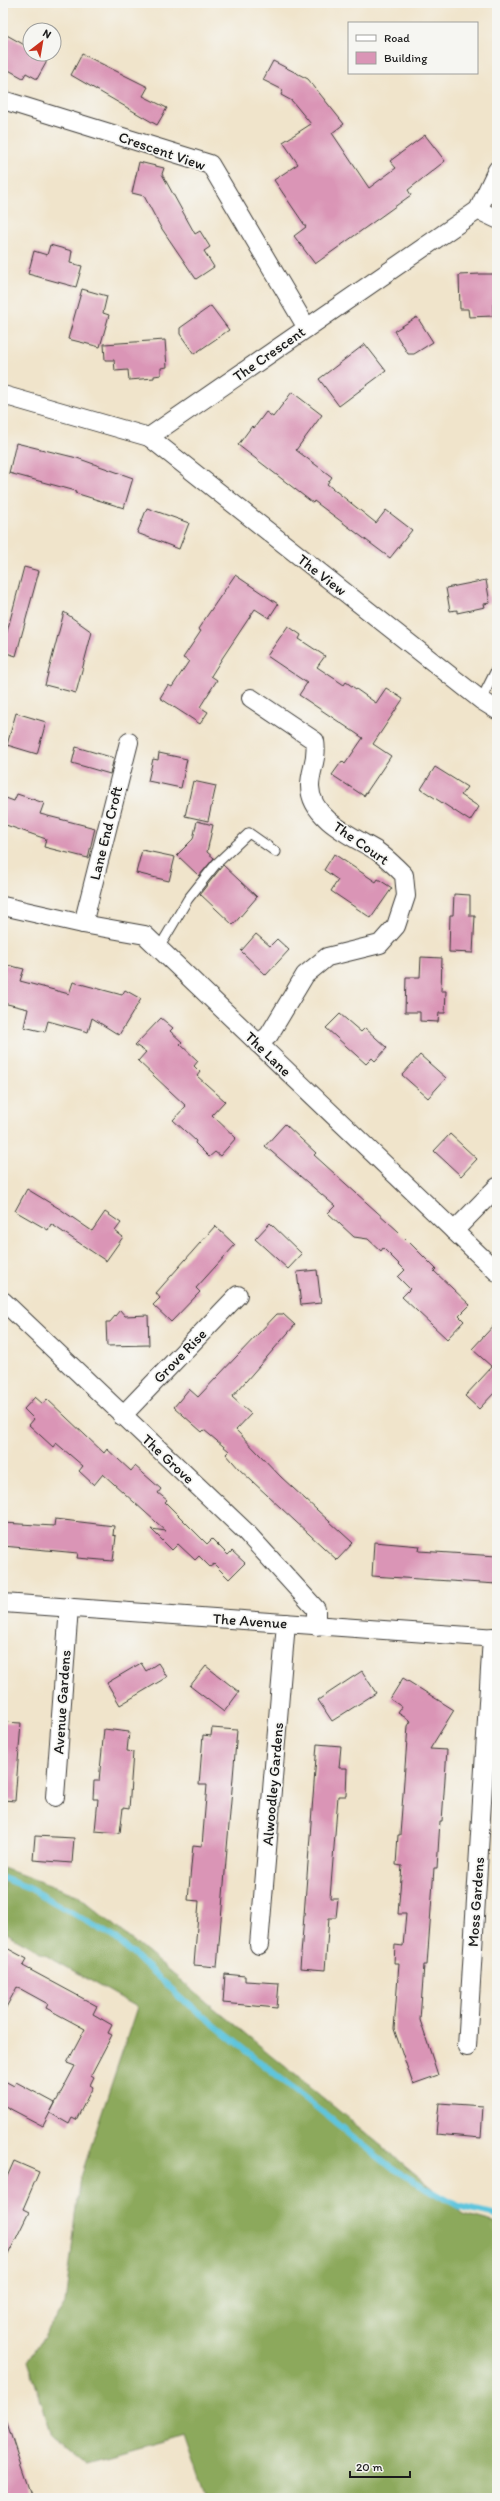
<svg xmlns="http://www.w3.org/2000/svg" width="500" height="2501" viewBox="0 0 500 2501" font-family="Itim,sans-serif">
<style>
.forest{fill:#8ca95b;stroke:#54623c}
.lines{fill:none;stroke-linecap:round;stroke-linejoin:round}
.stream{stroke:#5fc5dd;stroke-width:6}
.building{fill:#da95b6}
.lane-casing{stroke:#3c3a36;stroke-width:11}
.street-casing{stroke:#3c3a36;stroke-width:20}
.lane{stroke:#fff;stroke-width:9}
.street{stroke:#fff;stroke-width:18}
.labels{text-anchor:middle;stroke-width:3.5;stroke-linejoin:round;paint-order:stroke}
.street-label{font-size:15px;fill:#1c1c1c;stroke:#f6f6f2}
</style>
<rect width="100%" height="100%" fill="#f6f6f2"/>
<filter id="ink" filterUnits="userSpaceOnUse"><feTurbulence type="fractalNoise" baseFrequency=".025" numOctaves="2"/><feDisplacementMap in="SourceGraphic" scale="8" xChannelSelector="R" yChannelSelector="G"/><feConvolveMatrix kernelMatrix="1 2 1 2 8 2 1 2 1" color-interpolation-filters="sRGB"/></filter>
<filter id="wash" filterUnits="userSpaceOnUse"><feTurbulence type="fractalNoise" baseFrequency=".012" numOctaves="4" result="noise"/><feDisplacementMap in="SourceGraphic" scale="16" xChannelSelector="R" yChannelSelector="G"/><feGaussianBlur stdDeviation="0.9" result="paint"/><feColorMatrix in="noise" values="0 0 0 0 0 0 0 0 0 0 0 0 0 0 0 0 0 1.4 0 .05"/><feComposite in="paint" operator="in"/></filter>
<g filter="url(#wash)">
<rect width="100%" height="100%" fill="#f0e4cb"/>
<path class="forest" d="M3 1868 77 1895 464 2214 497 2223V2498H206L185 2437 88 2464 52 2435 28 2361 65 2303 81 2176 137 2007 3 1931Z"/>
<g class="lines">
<path class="stream" d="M3 1878 29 1888 114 1937 187 2003 393 2169 458 2206 497 2215"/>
</g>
<g id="blocks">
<g class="building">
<path d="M3 33 30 48V54H41L46 57V63L37 79 26 73 23 78 3 67Z"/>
<path d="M82 54 148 87 143 96 167 108 157 125 71 75Z"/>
<path d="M273 61 308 79 344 124 332 133 369 188 396 168 390 161 425 135 445 161 408 190 411 195 315 264 294 236 306 227 274 180 298 164 283 142 311 124 292 101 281 95 283 90 263 80Z"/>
<path d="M139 162 164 168 162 174 195 234 200 231 210 247 204 251 214 267 196 279 160 226 144 196 132 193Z"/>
<path d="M50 245 72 251 70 263 82 266 76 287 28 274 34 251 47 255Z"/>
<path d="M480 274H497V303L493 304V316L469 317 468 309H460L459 275Z"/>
<path d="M82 289 107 296 103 313 109 315 100 347 68 339Z"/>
<path d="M211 306 229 330 194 354 180 334V328Z"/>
<path d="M417 317 433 342 414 354H408L394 331Z"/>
<path d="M165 340 167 367 161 368V375L154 376V378L129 380 128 370 115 371 114 360H105L104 344Z"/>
<path d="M365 344 386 371 339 406 319 379Z"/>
<path d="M292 392 322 415 296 450 332 477 327 484 376 523 386 510 412 530 390 558 314 501 313 503 238 445 252 426 254 428 266 412 273 417Z"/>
<path d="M16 443 77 458 133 478 124 508 75 493 76 491 9 473Z"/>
<path d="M147 508 189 523 179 549 137 533Z"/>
<path d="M24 567 39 571 16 656 3 652V647Z"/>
<path d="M235 575 278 604 269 618 255 609 223 657 211 676 217 680 200 707 208 712 200 724 160 698 168 685 172 687 189 661 183 658 201 631 198 629Z"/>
<path d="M486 580 490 603 484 604 485 607 457 613V610L450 611 446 588Z"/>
<path d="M64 612 92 632 76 693 45 685Z"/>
<path d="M288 626 301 635 299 639 325 656 317 667 344 685 346 682 376 703 386 688 403 699 373 744 391 756 364 796 332 775 342 761 345 764 363 738 299 695 307 683 267 656Z"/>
<path d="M16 713 46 722 37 754 7 745Z"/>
<path d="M76 747 114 758 110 774 72 763Z"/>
<path d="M159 753 187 759 181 788 148 781 153 759 158 760Z"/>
<path d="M435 767 467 787 461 795 479 807 470 821 421 789Z"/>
<path d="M193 781 216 786 208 821 185 816Z"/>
<path d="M17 794 44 803 40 814 95 828 88 858 44 847 46 839 3 824V797L14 801Z"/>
<path d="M197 821 213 825 207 852 214 858 199 876 177 855 193 839Z"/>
<path d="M142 850 175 857 169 881 136 873Z"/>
<path d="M334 854 376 882 378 879 392 888 371 918 331 891 338 880 324 870Z"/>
<path d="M223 865 257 897 233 925 200 894Z"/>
<path d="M454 894 470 895V916H475L473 953 449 952 450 915H453Z"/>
<path d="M256 934 270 946 277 939 289 950 266 975 241 951Z"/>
<path d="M421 957 442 958 441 991H446L445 1013H439L438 1022 420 1021V1012H405L406 977H420Z"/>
<path d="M3 964 24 969 20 981 69 994 73 982 122 995 125 990 141 999 119 1035 92 1018 88 1032 48 1021 45 1032 24 1027 28 1009 3 1003Z"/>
<path d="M340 1014 361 1032 365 1028 387 1048 375 1061 372 1058 366 1064 326 1028Z"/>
<path d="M161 1018 173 1028 170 1031 182 1042 180 1044 198 1061 194 1066 200 1072 197 1076 225 1101 212 1115 236 1138 220 1156 215 1152 209 1157 195 1143 196 1141 173 1120 186 1106 138 1061 146 1052 135 1045Z"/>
<path d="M420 1055 446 1078 428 1098 402 1075Z"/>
<path d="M285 1124 316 1153 314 1155 398 1231 436 1269 434 1271 470 1305 459 1316 464 1321 447 1339 402 1297 410 1289 398 1277 405 1270 383 1248 381 1251 368 1239 354 1237 328 1213 335 1206 265 1146Z"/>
<path d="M450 1134 477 1159 461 1176 434 1151Z"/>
<path d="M27 1189 60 1209 92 1231 105 1212 121 1223 115 1231 123 1237 106 1261 51 1224 48 1230 15 1211Z"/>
<path d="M270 1223 302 1254 288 1269 255 1239Z"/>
<path d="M215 1226 235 1245 196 1288 200 1292 171 1322 153 1305 160 1298 156 1293Z"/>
<path d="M317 1270 321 1303 301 1305 297 1272Z"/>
<path d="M120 1310 125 1316 148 1315 149 1345 107 1346 106 1322H110Z"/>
<path d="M277 1314H283L295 1325 232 1397 251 1414 236 1430 281 1477 353 1543 337 1560 239 1469 226 1454 229 1451 204 1430 202 1432 174 1407 189 1389 198 1397Z"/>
<path d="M497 1322V1390L479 1409 465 1396 492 1367 472 1349Z"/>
<path d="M35 1397 43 1404 47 1399 104 1453 107 1449 131 1471 135 1466 161 1489 158 1493 167 1500 165 1502 207 1544 212 1539 228 1555 232 1551 245 1563 229 1579 214 1564 210 1567 199 1556 195 1560 178 1544 172 1550 151 1529 166 1531 103 1474 94 1485 79 1471 83 1466 56 1443 53 1447 29 1425 34 1419 24 1409Z"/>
<path d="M55 1519 114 1526 113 1535 116 1536 113 1561 77 1558 78 1553 3 1546V1523L54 1526Z"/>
<path d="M374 1542 420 1546 419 1551 497 1556V1584L372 1576Z"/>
<path d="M141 1663 146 1671 158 1663 167 1677 120 1705 107 1683Z"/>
<path d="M206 1666 239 1692 224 1712 190 1686Z"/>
<path d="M362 1671 376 1693 332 1721 318 1700Z"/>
<path d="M403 1678 454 1710 430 1749 447 1750 442 1821H440L437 1868H434L427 1965H424L420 2020 438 2075 413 2084 394 2029 399 1963H394L395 1945 403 1946 406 1914H398L402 1866 396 1865 398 1835H400L408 1726 411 1721 398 1713 402 1707 390 1699Z"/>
<path d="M3 1722 21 1723 15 1801 3 1800Z"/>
<path d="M212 1728 237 1730 217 1967 194 1965 199 1901 188 1900 193 1845 202 1846 207 1785H199L203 1735 211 1736Z"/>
<path d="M104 1729 129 1732 127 1751 133 1752 129 1809 123 1808 120 1833 95 1831 98 1799H93L94 1781H99Z"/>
<path d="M317 1744 341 1746 339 1768H347L346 1796H338L330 1898H338L336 1918H329L325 1970 300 1968Z"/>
<path d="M35 1836 74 1838 72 1863 33 1860Z"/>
<path d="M3 1946 27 1959 23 1966 97 2006 93 2014 112 2025 108 2033 112 2035 91 2075 94 2077 90 2085 93 2087 76 2120 72 2118 69 2124 50 2113 75 2066 67 2063 85 2029 46 2008 48 2004 17 1987 3 2013Z"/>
<path d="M225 1974 245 1976V1981L279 1983 277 2008 223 2003Z"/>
<path d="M3 2080 14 2086 16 2082 55 2103 43 2126 3 2105Z"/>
<path d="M439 2103 483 2106 481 2138 436 2134Z"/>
<path d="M14 2161 39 2172 23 2209 29 2212 3 2265V2186Z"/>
<path d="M6 2420 20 2463 32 2498H3V2421Z"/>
</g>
</g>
</g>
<g filter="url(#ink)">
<use href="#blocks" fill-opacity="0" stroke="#3c3a36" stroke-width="1"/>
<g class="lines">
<g class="lane-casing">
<g id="lane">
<path d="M481 700 497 668"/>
<path d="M159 948 188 899 216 864 249 833 276 852"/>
</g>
</g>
<g class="street-casing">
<g id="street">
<path d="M3 100 210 164 307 328"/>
<path d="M478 210 497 219"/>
<path d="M3 395 149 437 478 210 497 170"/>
<path d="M149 437 481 700 497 710"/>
<path d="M251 698 315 741C318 760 310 770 310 786 310 819 354 837 377 851 387 858 396 867 404 875L406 896 396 926 380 944 327 957 305 975 269 1035 258 1044"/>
<path d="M3 906 83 924 145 935 497 1272"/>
<path d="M83 924 129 742"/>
<path d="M454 1231 497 1187"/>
<path d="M3 1301 246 1532 316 1609V1626"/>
<path d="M122 1416 238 1295"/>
<path d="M3 1603 497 1638"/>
<path d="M55 1797 69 1607"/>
<path d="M259 1945 286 1623"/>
<path d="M467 2047 492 1637"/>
</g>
</g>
<use href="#lane" class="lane"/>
<use href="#street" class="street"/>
</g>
</g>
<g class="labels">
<g class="street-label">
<text transform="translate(162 151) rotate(19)" y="5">Crescent View</text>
<text transform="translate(269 354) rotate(-35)" y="5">The Crescent</text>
<text transform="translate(322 575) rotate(38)" y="5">The View</text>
<text transform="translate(106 833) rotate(-76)" y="5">Lane End Croft</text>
<text transform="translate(361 843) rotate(35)" y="5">The Court</text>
<text transform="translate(268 1054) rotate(44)" y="5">The Lane</text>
<text transform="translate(180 1356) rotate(-46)" y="5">Grove Rise</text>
<text transform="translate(168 1459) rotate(43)" y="5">The Grove</text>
<text transform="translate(250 1621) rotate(4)" y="5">The Avenue</text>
<text transform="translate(62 1702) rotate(-86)" y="5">Avenue Gardens</text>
<text transform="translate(273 1784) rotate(-85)" y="5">Alwoodley Gardens</text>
<text transform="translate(476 1902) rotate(-86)" y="5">Moss Gardens</text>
</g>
</g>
<rect width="500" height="2501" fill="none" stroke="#f6f6f2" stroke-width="16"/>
<rect x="348" y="22" width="130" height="52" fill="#f6f6f2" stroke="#9f9f9c"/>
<rect x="356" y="35" width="20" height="6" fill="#ffffff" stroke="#9f9f9c"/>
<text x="384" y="42" font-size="12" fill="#1c1c1c">Road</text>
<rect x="356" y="52" width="20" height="12" fill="#da95b6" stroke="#9f9f9c"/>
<text x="384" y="62" font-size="12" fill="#1c1c1c">Building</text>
<g transform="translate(42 42) rotate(31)"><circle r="19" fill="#f6f6f2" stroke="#9f9f9c"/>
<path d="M0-3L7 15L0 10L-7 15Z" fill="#c8321e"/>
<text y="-6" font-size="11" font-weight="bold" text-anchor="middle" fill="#1c1c1c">N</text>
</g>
<path d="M350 2471v6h60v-6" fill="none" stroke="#1c1c1c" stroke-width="2"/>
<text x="356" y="2471" font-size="12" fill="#1c1c1c" stroke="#f6f6f2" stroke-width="3" paint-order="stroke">20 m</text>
</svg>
